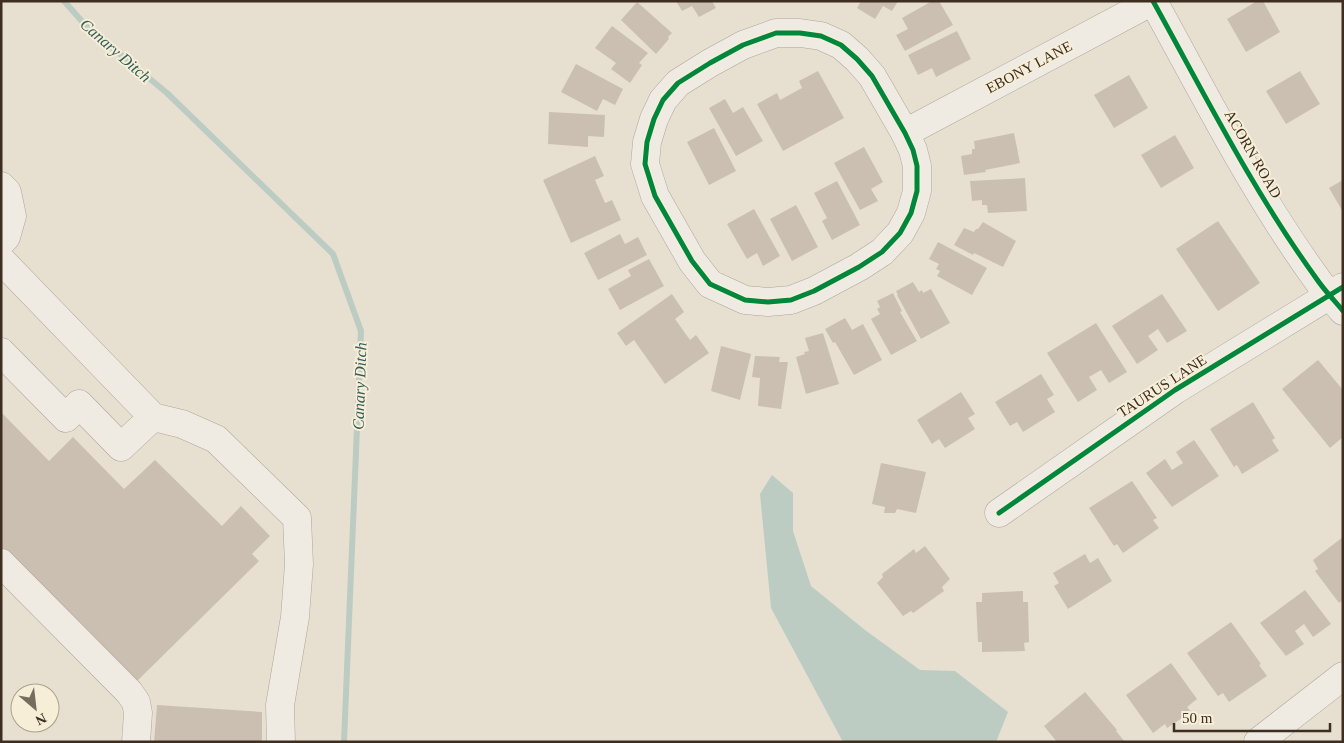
<svg xmlns="http://www.w3.org/2000/svg" width="1344" height="743" viewBox="0 0 1344 743" font-family="Georgia,serif">
<style>
.water{fill:#bcccc2}
.lines{fill:none;stroke-linecap:round;stroke-linejoin:round}
.stream{stroke:#bcccc2;stroke-width:6}
.building{fill:#cbbfb2}
.minor-casing{stroke:#ada599;stroke-width:29}
.minor{stroke:#efebe3;stroke-width:28}
.cycleway-casing{stroke:#f7eed8;stroke-width:8}
.cycleway{stroke:#00873e;stroke-width:5}
.labels{text-anchor:middle;stroke-width:4;stroke-linejoin:round;paint-order:stroke}
.street-label{font-size:15px;fill:#3d2e20;stroke:#f7eed8}
.water-label{font-size:16px;font-style:italic;fill:#2f5d5a;stroke:#f7eed8}
</style>
<rect width="100%" height="100%" fill="#e7e0d1"/>
<path class="water" d="M772 475 793 493V531L811 586 865 630 920 670 955 671 1008 712 996 742H843L771 608 760 494Z"/>
<g class="lines">
<path class="stream" d="M64 1 87 27 167 93 333 254 361 331 344 742"/>
</g>
<g class="building">
<path d="M676 1H712L716 8 699 17 692 6 682 11Z"/>
<path d="M861 1H898L892 11 883 6 875 19 857 8Z"/>
<path d="M932 1H939L953 25 905 51 896 35 908 29 902 18Z"/>
<path d="M1257 1H1263L1280 32 1246 52 1227 19Z"/>
<path d="M637 2 672 33 668 37 669 39 656 54 621 20Z"/>
<path d="M612 26 648 53 639 63 642 65 630 83 611 69 616 63 595 48Z"/>
<path d="M957 31 971 59 936 77 932 68 918 75 908 55Z"/>
<path d="M576 64 623 89 615 105 603 99 597 111 561 92Z"/>
<path d="M818 71 844 118 783 151 757 104 777 93 780 100 802 88 799 81Z"/>
<path d="M1300 71 1320 104 1286 124 1266 91Z"/>
<path d="M1129 75 1148 108 1114 128 1094 95Z"/>
<path d="M725 99 733 113 743 107 763 141 736 156 709 108Z"/>
<path d="M549 112 605 115 604 137 588 136V147L548 144Z"/>
<path d="M714 128 736 171 709 185 687 142Z"/>
<path d="M1014 133 1020 163 985 170 986 172 964 175 961 156 972 154V149H975L974 141Z"/>
<path d="M1175 135 1194 168 1161 188 1141 155Z"/>
<path d="M864 147 883 182 871 189 878 201 860 210 834 163Z"/>
<path d="M595 156 604 176 595 180 605 203 612 200 621 220 571 243 543 180Z"/>
<path d="M1025 178 1027 211 988 213 987 205H982V200L972 201 970 181Z"/>
<path d="M1343 180V212L1329 188Z"/>
<path d="M837 181 860 225 832 240 822 221 827 218 814 193Z"/>
<path d="M796 205 818 247 792 261 770 219Z"/>
<path d="M754 209 780 256 763 266 757 253 747 259 727 224Z"/>
<path d="M1218 221 1260 283 1218 311 1176 249Z"/>
<path d="M983 222 1016 241 1003 267 974 253 973 255 954 245 964 228 974 232 976 229H978Z"/>
<path d="M620 234 625 244 638 237 647 255 598 280 584 253Z"/>
<path d="M938 242 987 268 972 295 937 276 940 271 936 269 939 264 929 259Z"/>
<path d="M649 259 664 286 620 310 608 289 631 276 628 270Z"/>
<path d="M913 282 919 292 922 290 923 293 931 289 950 323 921 339 897 295H898L896 291Z"/>
<path d="M893 293 902 311 900 312 917 341 891 355 871 319 880 314 877 309 880 307 877 301Z"/>
<path d="M672 294 684 312 675 319 690 340 696 335 709 353 665 384 634 340 626 346 617 333Z"/>
<path d="M1162 294 1187 331 1167 343 1158 329 1148 336 1158 350 1137 364 1112 326Z"/>
<path d="M845 318 852 330 863 324 882 360 854 375 835 342 833 343 825 329Z"/>
<path d="M1096 323 1127 372 1109 383 1101 370 1089 377 1097 390 1078 402 1047 353Z"/>
<path d="M823 333 839 384 806 394 796 357 805 354 804 352 809 351 805 338Z"/>
<path d="M721 346 751 354 740 400 711 391Z"/>
<path d="M755 356 780 357 779 362H788L781 409 758 406 760 378 752 377Z"/>
<path d="M1318 360 1343 390V437L1330 448 1282 389Z"/>
<path d="M1041 374 1054 395 1047 399 1055 412 1023 432 1017 422 1010 426 995 402Z"/>
<path d="M961 392 975 414 968 418 975 429 945 448 939 439 932 444 917 420Z"/>
<path d="M1253 402 1275 438 1272 440 1279 451 1242 474 1237 465 1234 467 1210 429Z"/>
<path d="M1 412 49 461 73 437 124 489 155 460 222 526 241 506 270 536 252 554 259 561 134 684 1 550Z"/>
<path d="M1194 440 1219 476 1172 507 1146 473 1165 459 1172 470 1183 463 1176 452Z"/>
<path d="M881 463 926 472 916 513 897 509 895 513H884L885 507 872 504Z"/>
<path d="M1132 481 1157 518 1153 520 1159 528 1123 553 1117 544 1114 546 1089 508Z"/>
<path d="M1343 537V600L1339 603 1315 571 1318 569 1313 560Z"/>
<path d="M925 546 950 579 942 587 944 591 913 613 911 611 903 616 877 583 883 577 882 574 914 549 916 553Z"/>
<path d="M1085 554 1090 563 1098 558 1112 581 1068 609 1054 586 1059 583 1053 573Z"/>
<path d="M1305 590 1331 624 1313 637 1304 624 1295 631 1304 644 1286 656 1260 623Z"/>
<path d="M1023 591V602H1028L1029 642 1024 643 1025 651 982 652V642H978L976 602H982V593Z"/>
<path d="M1231 622 1261 664 1259 665 1267 676 1229 702 1223 693 1218 696 1187 653Z"/>
<path d="M1171 663 1197 699 1187 707 1191 712 1167 728 1165 724 1153 733 1126 695Z"/>
<path d="M1085 692 1117 730 1116 731 1125 742H1057L1044 726Z"/>
<path d="M157 705 262 712V742H154Z"/>
</g>
<g class="lines">
<g class="minor-casing">
<g id="minor">
<path d="M1153 1C1205 95 1253 191 1316 278 1324 290 1334 300 1343 311"/>
<path d="M776 33H800L821 36 841 45 857 59 872 76 905 133 913 150 917 166V191L911 213 900 233 882 252 859 267 814 291 791 300 768 302 745 300 710 284 692 261 655 196 645 164 647 142 654 119 663 100 678 83 710 63 743 45Z"/>
<path d="M905 133 1153 1"/>
<path d="M1 186 7 192 12 216 6 237 1 242"/>
<path d="M1 260 153 417 121 447 79 404 66 418 1 352"/>
<path d="M153 417 182 424 216 439 297 518 299 564 295 617 280 705 281 742"/>
<path d="M999 513 1175 390 1343 287"/>
<path d="M1 563 129 692 136 702 138 713 136 742"/>
<path d="M1258 742 1343 676"/>
</g>
</g>
<use href="#minor" class="minor"/>
<g class="cycleway-casing">
<g id="cycleway">
<path d="M1153 1C1205 95 1253 191 1316 278 1324 290 1334 300 1343 311"/>
<path d="M776 33H800L821 36 841 45 857 59 872 76 905 133 913 150 917 166V191L911 213 900 233 882 252 859 267 814 291 791 300 768 302 745 300 710 284 692 261 655 196 645 164 647 142 654 119 663 100 678 83 710 63 743 45Z"/>
<path d="M999 513 1175 390 1343 287"/>
</g>
</g>
<use href="#cycleway" class="cycleway"/>
</g>
<g class="labels">
<g class="street-label">
<text transform="translate(1029 67) rotate(-28)" y="5">EBONY LANE</text>
<text transform="translate(1253 154) rotate(60)" y="5">ACORN ROAD</text>
<text transform="translate(1162 386) rotate(-33)" y="5">TAURUS LANE</text>
</g>
<g class="water-label">
<text transform="translate(116 50) rotate(41)" y="6">Canary Ditch</text>
<text transform="translate(359 386) rotate(-88)" y="6">Canary Ditch</text>
</g>
</g>
<rect width="1344" height="743" fill="none" stroke="#3d2e20" stroke-width="5"/>
<g transform="translate(35 708) rotate(152)"><circle r="24" fill="#f7eed8" stroke="#ada18e"/>
<path d="M0-4L9 19L0 12L-9 19Z" fill="#786c5e"/>
<text y="-8" font-size="14" font-weight="bold" text-anchor="middle" fill="#3d2e20">N</text>
</g>
<path d="M1174 723v8h156v-8" fill="none" stroke="#3d2e20" stroke-width="2.5"/>
<text x="1182" y="723" font-size="15" fill="#3d2e20" stroke="#f7eed8" stroke-width="4" paint-order="stroke">50 m</text>
</svg>
